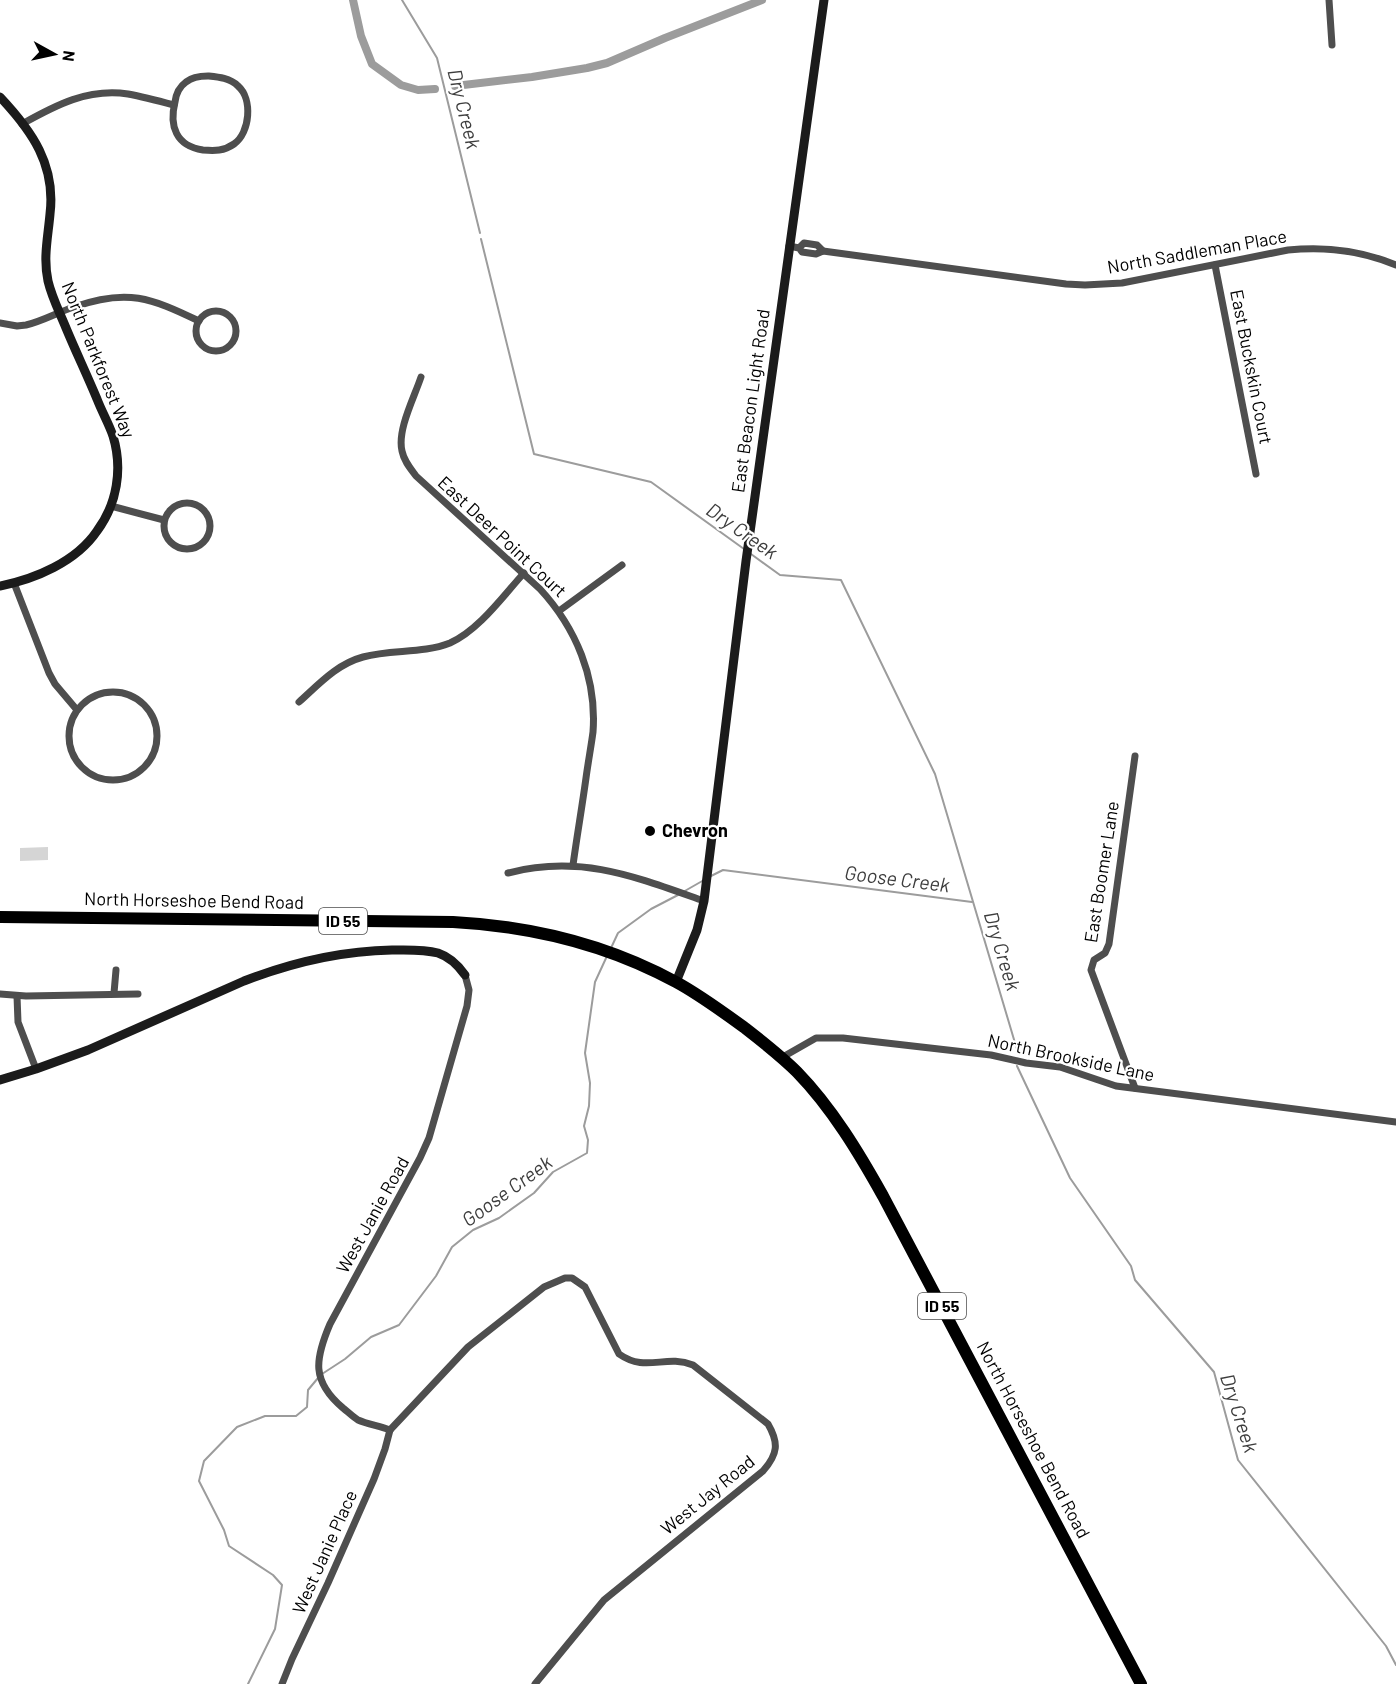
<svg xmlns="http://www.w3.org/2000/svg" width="1396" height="1684" viewBox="0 0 1396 1684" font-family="Barlow,sans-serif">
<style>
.green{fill:#d5d5d5}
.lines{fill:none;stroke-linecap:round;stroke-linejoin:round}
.stream{stroke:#9c9c9c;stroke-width:2}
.canal{stroke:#9c9c9c;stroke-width:8}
.street{stroke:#4e4e4e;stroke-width:7}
.secondary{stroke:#1b1b1b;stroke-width:9}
.highway{stroke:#000;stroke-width:12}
.poi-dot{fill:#000;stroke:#fff;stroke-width:2}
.labels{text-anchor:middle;stroke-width:4.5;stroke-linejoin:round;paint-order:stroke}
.shield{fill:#fff;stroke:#4c4c4c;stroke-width:1.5}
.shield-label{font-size:16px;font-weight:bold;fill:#000}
.street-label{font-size:18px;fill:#000;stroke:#fff}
.poi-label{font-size:18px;font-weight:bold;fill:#000;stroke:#fff;text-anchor:start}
.water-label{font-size:20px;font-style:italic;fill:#3d3d3d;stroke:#fff}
</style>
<rect width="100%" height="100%" fill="#fff"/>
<path class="green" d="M48 847V860L20 861V848Z"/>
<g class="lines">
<g class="stream">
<path d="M402 0 437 58 480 233"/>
<path d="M481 239 534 454 651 482 744 549"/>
<path d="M751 554 780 575 841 580 935 774 1018 1053"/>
<path d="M709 877 723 870 972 902"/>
<path d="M683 892 704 880"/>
<path d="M611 948 618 933 651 909 678 895"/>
<path d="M1017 1066 1070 1178 1131 1266 1135 1280 1214 1372 1238 1460 1386 1646 1396 1665"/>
<path d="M322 1374 345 1359 371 1337 399 1325 436 1276 452 1247 473 1230 499 1218 534 1193 553 1172 587 1153 588 1140 584 1126 589 1106 590 1083 585 1053 595 982 607 956"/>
<path d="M248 1684 275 1629 282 1585 273 1575 229 1546 224 1530 199 1481 204 1461 237 1427 265 1416H296L307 1407 308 1390 318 1378"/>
</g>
<g class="canal">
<path d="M353 0 361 36 372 64 401 85 418 90 435 89"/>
<path d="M455 86 532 77 587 68 607 63 665 38 762 0"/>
</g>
<g class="street">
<path d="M1329 0 1332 45"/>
<path d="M208 76C218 77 230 78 238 86 253 99 250 133 234 144 224 151 215 151 203 150 176 146 169 126 175 102 176 94 179 87 186 82 192 77 200 76 208 76Z"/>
<path d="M22 124C56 105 88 88 128 94 144 97 159 101 174 105"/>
<path d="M789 246 799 248 802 252 816 254 823 251 817 245 804 243 799 248"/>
<path d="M823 251 1066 284 1085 285 1122 283 1288 250C1326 246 1360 250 1396 265"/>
<path d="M1215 265 1256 474"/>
<circle cx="216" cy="331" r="20"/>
<path d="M0 323 17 326 26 325C43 321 58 312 74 307 127 288 151 298 199 321"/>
<path d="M421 377C414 398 397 430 402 451 404 461 410 468 416 476L540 589C576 628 597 678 593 732 591 747 588 763 586 778 582 807 577 836 573 865"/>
<circle cx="187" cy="526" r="23"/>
<path d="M111 506 164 520"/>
<path d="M14 583 49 673 55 684 77 710"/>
<path d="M559 611 622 565"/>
<circle cx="113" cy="736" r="44"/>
<path d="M299 702C319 684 337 664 363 657 392 649 422 654 450 643 479 630 503 596 524 573"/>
<path d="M1135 756 1109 944 1105 953 1094 960 1091 970 1135 1088"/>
<path d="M508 873C581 854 636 877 704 901"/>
<path d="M114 993 116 970"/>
<path d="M0 994 26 996 138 994"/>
<path d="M17 996 18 1022 36 1069"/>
<path d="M781 1058 816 1038H843L991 1055 1026 1063 1060 1067 1116 1086 1396 1122"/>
<path d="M390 1430 468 1347 544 1287 565 1278H572L585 1287 619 1354C646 1373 665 1354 693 1365L768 1424C779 1443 778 1454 763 1471L604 1600 535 1684"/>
<path d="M390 1430C379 1426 367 1424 358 1420 353 1417 348 1412 343 1408 311 1381 315 1359 330 1324L420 1158 429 1138 467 1006 469 990 465 975"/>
<path d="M282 1684 292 1659 328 1583 374 1479 385 1449 390 1430"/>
</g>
<g class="secondary">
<path d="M0 97C32 131 56 165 50 214 48 237 43 258 48 281 52 298 60 313 66 328 76 352 87 375 97 399 102 412 109 424 113 436 123 469 117 504 97 531 76 562 35 579 0 586"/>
<path d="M676 982 697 930 704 901 746 561 824 0"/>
<path d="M0 1080 36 1069 88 1050 244 981C293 962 340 951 392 950 407 950 423 949 438 953 450 957 458 965 465 975"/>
</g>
<path class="highway" d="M0 917 453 922C530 926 608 945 676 982 700 995 723 1012 745 1028 763 1042 781 1056 797 1072 832 1108 859 1153 883 1196L1141 1684"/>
</g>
<circle class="poi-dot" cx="650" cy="831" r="6"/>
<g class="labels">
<g class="shield">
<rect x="319" y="908" width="48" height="26" rx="4.5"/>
<rect x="918" y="1293" width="48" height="26" rx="4.5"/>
</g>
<g class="shield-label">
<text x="343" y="927">ID 55</text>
<text x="942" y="1312">ID 55</text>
</g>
<g class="street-label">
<text transform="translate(1197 252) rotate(-10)" y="6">North Saddleman Place</text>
<text transform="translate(98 360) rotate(68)" y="6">North Parkforest Way</text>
<text transform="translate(1251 367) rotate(79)" y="6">East Buckskin Court</text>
<text transform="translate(751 401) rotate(-82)" y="6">East Beacon Light Road</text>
<text transform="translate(502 537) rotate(43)" y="6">East Deer Point Court</text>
<text transform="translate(1102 872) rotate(-81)" y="6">East Boomer Lane</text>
<text transform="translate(194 901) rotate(1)" y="6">North Horseshoe Bend Road</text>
<text transform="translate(1071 1058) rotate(12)" y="6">North Brookside Lane</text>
<text transform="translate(373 1215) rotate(-61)" y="6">West Janie Road</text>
<text transform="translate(1033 1440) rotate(62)" y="6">North Horseshoe Bend Road</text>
<text transform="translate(708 1495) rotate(-39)" y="6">West Jay Road</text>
<text transform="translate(325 1552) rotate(-66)" y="6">West Janie Place</text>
</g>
<g class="poi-label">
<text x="662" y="837">Chevron</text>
</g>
<g class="water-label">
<text transform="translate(464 109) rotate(76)" y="7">Dry Creek</text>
<text transform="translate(742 531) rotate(35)" y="7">Dry Creek</text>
<text transform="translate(897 879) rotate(7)" y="7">Goose Creek</text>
<text transform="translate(1002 951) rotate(73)" y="7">Dry Creek</text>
<text transform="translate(507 1191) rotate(-36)" y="7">Goose Creek</text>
<text transform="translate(1239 1413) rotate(72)" y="7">Dry Creek</text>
</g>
</g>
<g transform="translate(54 54) rotate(98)" stroke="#ffffff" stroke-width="4.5" paint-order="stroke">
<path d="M0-4.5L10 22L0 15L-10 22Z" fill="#000000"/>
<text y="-9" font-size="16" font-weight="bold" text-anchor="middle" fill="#000000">N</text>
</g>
</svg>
